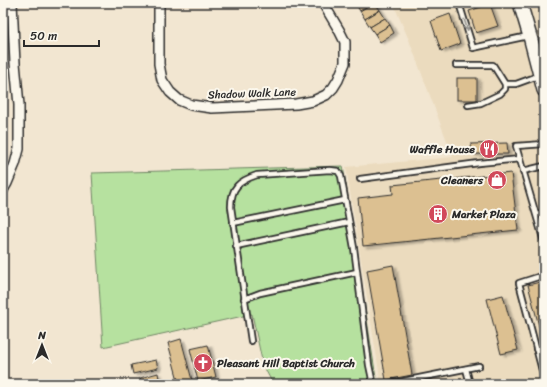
<svg xmlns="http://www.w3.org/2000/svg" width="547" height="387" viewBox="0 0 547 387" font-family="Sriracha,sans-serif">
<style>
.built{fill:#ebdbbe}
.green{fill:#b6e19f;stroke:#708665}
.building{fill:#dcc091;stroke:#2b2b2b;filter:url(#shadow)}
.lines{fill:none;stroke-linecap:round;stroke-linejoin:round}
.service-casing{stroke:#2b2b2b;stroke-width:8}
.minor-casing{stroke:#2b2b2b;stroke-width:12}
.secondary-casing{stroke:#2b2b2b;stroke-width:16}
.service{stroke:#fbf7ec;stroke-width:4.5}
.minor{stroke:#fbf7ec;stroke-width:9}
.secondary{stroke:#fbf7ec;stroke-width:13}
.oneway{stroke:#93918c}
.labels{text-anchor:middle;stroke-width:4;stroke-linejoin:round;paint-order:stroke}
.street-label{font-size:11px;fill:#2b2b2b;stroke:#fbf7ec}
.poi-label{font-size:11px;font-weight:bold;fill:#2b2b2b;stroke:#fbf7ec;text-anchor:end}
</style>
<defs>
<filter id="shadow"><feDropShadow dx="3.5" dy="2" stdDeviation="1" flood-color="#0004"/></filter>
</defs>
<rect width="100%" height="100%" fill="#f2e6d1"/>
<filter id="ink" filterUnits="userSpaceOnUse"><feTurbulence type="fractalNoise" baseFrequency=".025" numOctaves="2"/><feDisplacementMap in="SourceGraphic" scale="8" xChannelSelector="R" yChannelSelector="G"/><feConvolveMatrix kernelMatrix="1 2 1 2 8 2 1 2 1" color-interpolation-filters="sRGB"/></filter>
<g filter="url(#ink)">
<path class="built" d="M393 3H544V384H381L346 167 453 157 409 40Z"/>
<path class="green" d="M343 166 377 384H273L263 365 252 314 103 347 92 173Z"/>
<g class="building">
<path d="M355 3H373L360 11Z"/>
<path d="M373 3H375L380 10 365 19 360 11Z"/>
<path d="M490 4 498 26 476 33 469 11Z"/>
<path d="M380 10 385 18 370 27 365 19Z"/>
<path d="M450 14 460 44 441 51 431 21Z"/>
<path d="M385 18 390 25 375 34 370 27Z"/>
<path d="M390 25 394 33 380 42 375 34Z"/>
<rect x="457" y="78" width="20" height="22"/>
<path d="M507 143 508 154H472L471 144Z"/>
<path d="M511 173 518 230 363 246 358 198 393 194 392 185Z"/>
<path d="M393 265 412 375 386 380 367 270Z"/>
<path d="M544 281V341H543L528 285Z"/>
<path d="M503 295 518 350 501 354 487 299Z"/>
<path d="M181 339 192 380 179 384 168 343Z"/>
<path d="M208 345 216 377 198 381 190 349Z"/>
<path d="M156 360 158 368 133 374 131 365Z"/>
<path d="M158 373 160 384H142L140 378Z"/>
</g>
<g class="lines">
<g class="service-casing">
<g id="service">
<path d="M459 3 473 48 528 36"/>
<path d="M456 65H493L505 84V89L500 94 481 103 468 105"/>
<path d="M505 84H516L538 76"/>
<path d="M544 144 516 146 544 242"/>
<path d="M523 171 544 166"/>
<path d="M360 179 479 163 520 159"/>
<path d="M537 215 544 213"/>
<path d="M233 223 345 200"/>
<path d="M236 246 349 222"/>
<path d="M544 275 519 283 544 378"/>
<path d="M244 299 260 293 357 272"/>
<path d="M251 341 231 207C231 187 239 181 257 175L330 170 338 171 341 176 354 248 369 365 373 384"/>
<path d="M536 349 544 346"/>
<path d="M466 369 470 384"/>
<path d="M394 383 479 366"/>
</g>
</g>
<g class="minor-casing">
<g id="minor">
<path d="M159 3V64L162 80 170 92 179 100 191 105 212 108 296 104 313 101 326 95 333 88 338 80 345 63V42L339 30 323 3"/>
<path d="M3 190 7 183 15 164 19 149V105L15 63 12 3"/>
</g>
</g>
<g class="secondary-casing">
<path id="secondary" d="M520 3 531 40 544 90"/>
</g>
<use href="#service" class="service"/>
<use href="#minor" class="minor"/>
<use href="#secondary" class="secondary"/>
</g>
<defs><path id="oneway-shaft" d="M-6 0H5M1.5-3L5.5 0L1.5 3" fill="none" stroke-width="1.6" stroke-linecap="round" stroke-linejoin="round"/></defs>
<use class="oneway" href="#oneway-shaft" transform="translate(466 25) rotate(72)"/>
</g>
<defs>
<g id="restaurant-disc" transform="scale(1)"><circle r="9.5" fill="#d1495b" stroke="#fbf7ec"/><path d="M-5-6h1v4h1v-4h1v4h1v-4h1v5L-1.5 .5V6h-2V.5L-5-1ZM5-6V6H3V1.5H1.5Q1.5-4 5-6Z" fill="#fff"/></g>
<g id="shop-disc" transform="scale(1)"><circle r="9.5" fill="#d1495b" stroke="#fbf7ec"/><path d="M-5-2.5h2.3a2.7 3.5 0 0 1 5.4 0H5L5.5 6h-11ZM-1.5-2.5h3a1.5 2.3 0 0 0-3 0Z" fill="#fff"/></g>
<g id="building-disc" transform="scale(1)"><circle r="9.5" fill="#d1495b" stroke="#fbf7ec"/><path d="M-4-6H4V6H1V3H-1V6H-4ZM-2.5-4.3h1.7v1.8h-1.7ZM.8-4.3h1.7v1.8H.8ZM-2.5-1h1.7V.8h-1.7ZM.8-1h1.7V.8H.8Z" fill="#fff"/></g>
<g id="church-disc" transform="scale(1)"><circle r="9.5" fill="#d1495b" stroke="#fbf7ec"/><path d="M-1.2-6h2.4v3.5h3.3v2.4h-3.3V6h-2.4V-.1h-3.3v-2.4h3.3Z" fill="#fff"/></g>
</defs>
<g fill-rule="evenodd">
<use href="#restaurant-disc" x="489" y="149"/>
<use href="#shop-disc" x="497" y="180"/>
<use href="#building-disc" x="438" y="214"/>
<use href="#church-disc" x="203" y="363"/>
</g>
<g class="labels">
<g class="street-label">
<text transform="translate(252 93) rotate(-2)" y="4">Shadow Walk Lane</text>
</g>
<g class="poi-label">
<text x="475" y="153">Waffle House</text>
<text x="483" y="184">Cleaners</text>
<text x="452" y="218" text-anchor="start">Market Plaza</text>
<text x="217" y="367" text-anchor="start">Pleasant Hill Baptist Church</text>
</g>
</g>
<rect width="547" height="387" fill="none" stroke="#fbf7ec" stroke-width="16"/>
<rect x="8" y="8" width="531" height="371" fill="none" stroke="#2b2b2b" stroke-width="1.5" filter="url(#ink)"/>
<g transform="translate(42 345)" stroke="#fbf7ec" stroke-width="3" paint-order="stroke">
<path d="M0-3L7 15L0 10L-7 15Z" fill="#2b2b2b"/>
<text y="-6" font-size="11" font-weight="bold" text-anchor="middle" fill="#2b2b2b">N</text>
</g>
<path d="M24 40v6h75v-6" fill="none" stroke="#2b2b2b" stroke-width="2"/>
<text x="30" y="40" font-size="12" fill="#2b2b2b" stroke="#fbf7ec" stroke-width="3" paint-order="stroke">50 m</text>
</svg>
